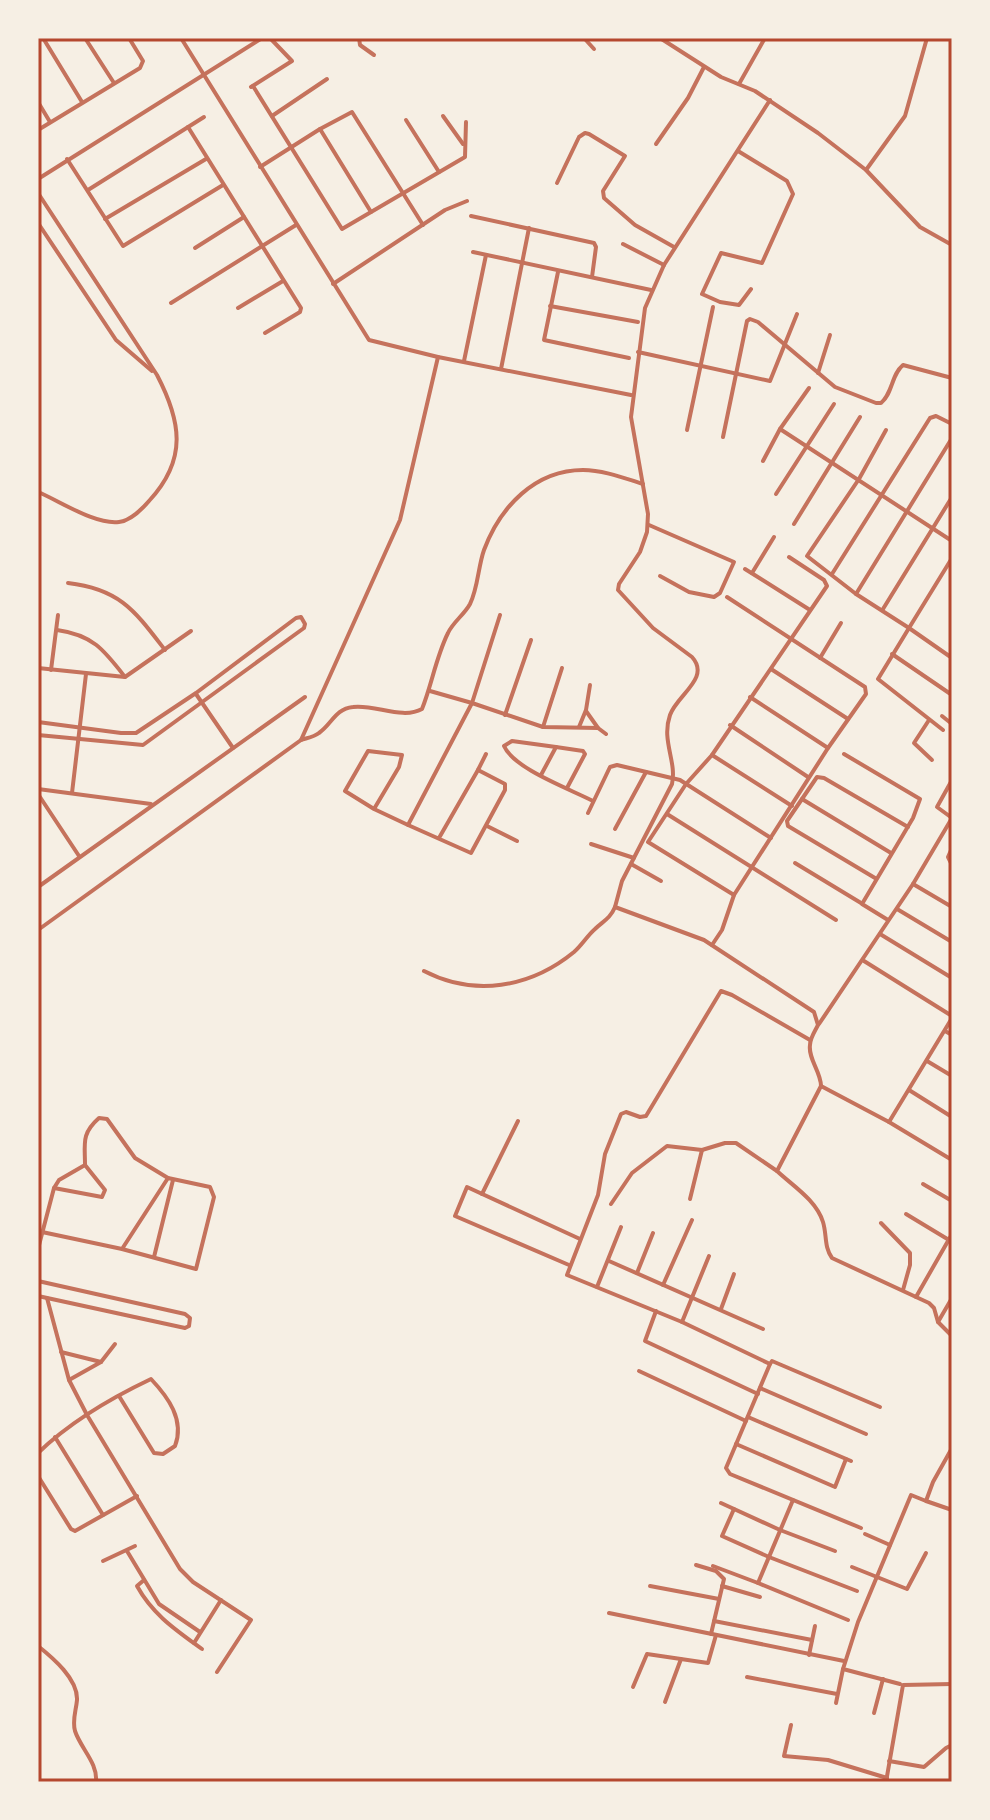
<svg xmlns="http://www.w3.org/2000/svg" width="990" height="1820" viewBox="0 0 990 1820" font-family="Lato,sans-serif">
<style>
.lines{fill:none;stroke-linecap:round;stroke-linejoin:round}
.minor{stroke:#c5725c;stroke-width:4}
.neatline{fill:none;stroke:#b5482f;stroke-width:3}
</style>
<rect width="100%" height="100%" fill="#f6efe4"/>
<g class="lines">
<g class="minor">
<path d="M43 38 82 102"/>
<path d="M85 38 114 83"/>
<path d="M181 38 369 340 438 357 631 395"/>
<path d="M359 38 360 45 374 55"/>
<path d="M584 38 594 49"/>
<path d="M660 38 721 77 755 91 818 133 866 170 920 227 952 245"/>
<path d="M739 84 765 38"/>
<path d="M253 86 342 229 465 157 466 122"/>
<path d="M251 87 292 61 270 38"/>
<path d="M770 100 664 265 645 308 631 417 648 514 647 532 640 552 619 584 618 590 653 628 692 657C711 678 677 695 670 715 661 741 677 761 672 784L622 881 615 907 704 940 814 1012 818 1025C815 1031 810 1038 810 1045 808 1059 821 1072 821 1086"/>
<path d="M38 102 50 122"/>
<path d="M272 116 327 79"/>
<path d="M443 116 463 144"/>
<path d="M406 120 439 172"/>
<path d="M188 127 301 308 300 312 265 333"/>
<path d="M320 129 371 212"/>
<path d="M38 130 140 68 143 61 129 38"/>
<path d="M656 144 688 98 704 67"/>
<path d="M738 151 787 181 793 194 762 263 721 253 702 294 720 302 739 305 751 289"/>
<path d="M67 159 123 246 223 185"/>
<path d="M260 167 320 129 352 112 423 225"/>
<path d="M866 170 905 116 927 38"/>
<path d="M38 179 262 38"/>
<path d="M557 183 579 137 585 133 589 134 625 156 603 191 604 198 635 225 674 247"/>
<path d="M88 190 204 117"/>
<path d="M38 193 157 375C181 421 188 459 149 501 143 508 130 521 119 522 95 525 60 501 38 492"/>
<path d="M471 216 594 243 596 247 592 277"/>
<path d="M105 219 206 159"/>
<path d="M38 223 116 340 152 371"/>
<path d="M623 244 664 265"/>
<path d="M195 248 244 217"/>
<path d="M473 252 651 290"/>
<path d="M558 272 544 340 629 358"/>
<path d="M333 284 445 210 467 201"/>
<path d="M171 303 296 225"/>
<path d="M550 306 638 322"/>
<path d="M238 308 283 281"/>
<path d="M638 352 770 381 797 314"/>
<path d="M464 361 486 255"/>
<path d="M501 369 529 228"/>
<path d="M818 373 830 335"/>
<path d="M780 429 952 541"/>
<path d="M687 430 713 307"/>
<path d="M886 430 859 479 807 556 856 594 909 628 878 679 943 730"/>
<path d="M723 437 747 321 750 319 758 322 835 387 876 403H881C893 393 891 375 903 365L952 378"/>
<path d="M763 461 780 429 809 388"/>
<path d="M776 494 834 404"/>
<path d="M794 524 860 417"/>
<path d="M649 525 734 562 720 593 714 597 689 592 660 576"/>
<path d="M952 558 909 628 952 658"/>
<path d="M745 569 810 610"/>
<path d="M752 573 774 537"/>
<path d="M832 574 930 418 936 416 952 424"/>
<path d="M68 583C120 589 135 611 165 650"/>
<path d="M856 594 952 438"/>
<path d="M727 597 865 687 866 694 828 748 734 895 648 842 686 784 712 755 792 806"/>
<path d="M883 609 952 497"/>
<path d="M500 615 472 703 543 727 598 728 606 734"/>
<path d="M57 630C93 635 104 650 125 677"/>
<path d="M892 654 952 695"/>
<path d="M820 658 841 623"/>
<path d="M38 668 125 677 191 631"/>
<path d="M771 669 848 719"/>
<path d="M51 670 58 615"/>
<path d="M196 694 233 748"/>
<path d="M750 697 828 748"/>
<path d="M586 711 598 728"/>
<path d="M505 715 531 640"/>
<path d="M942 716 952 724"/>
<path d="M929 720 914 743 932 760"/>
<path d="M38 722 121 733H136L196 693 296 618 301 617 305 624 304 628 143 745 38 735"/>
<path d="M730 725 808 777"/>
<path d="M543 727 562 668"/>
<path d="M579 727 586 710 590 685"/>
<path d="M301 740C307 738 314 737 319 733 332 724 335 709 353 707 375 704 402 720 422 709 432 684 436 657 448 633 453 622 464 615 470 604 478 588 478 567 484 550 500 507 535 470 583 470 603 470 624 478 643 484"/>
<path d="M556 747 512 741 504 746C514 769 570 789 593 801"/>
<path d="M844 754 920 799 913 818 862 904 888 920"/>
<path d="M712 755 827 586 824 580 789 557"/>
<path d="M478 770 486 754"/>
<path d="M541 775 556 747 583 751 585 754 567 788"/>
<path d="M952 780 937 807 952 818"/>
<path d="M38 789 151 804"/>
<path d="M72 793 86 674"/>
<path d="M38 794 79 856"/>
<path d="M802 799 787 821 788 826 875 878"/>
<path d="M374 809 345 791 368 751 402 755 399 767 374 809 408 825 472 703 430 691"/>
<path d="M588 813 610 767 617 765 680 780 771 838"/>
<path d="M667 814 836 920"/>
<path d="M408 825 471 853 505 790V784L478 770 439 838"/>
<path d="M487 826 517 841"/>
<path d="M615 829 646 772"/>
<path d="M591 844 634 858"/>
<path d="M952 848 948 857 952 865"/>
<path d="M891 853 802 799 817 777 824 778 908 827"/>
<path d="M795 863 861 903"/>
<path d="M631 864 661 881"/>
<path d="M913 884 952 907"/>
<path d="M38 887 305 697"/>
<path d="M897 909 952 942"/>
<path d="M38 930 301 740 400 520 438 357"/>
<path d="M880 934 952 978"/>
<path d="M712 945 722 930 734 895"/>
<path d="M864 961 952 1016"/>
<path d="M424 971C474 997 530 988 574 952 582 945 587 936 595 929 603 921 610 919 615 907"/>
<path d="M819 1024 913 884 952 818"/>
<path d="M945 1031 952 1035"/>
<path d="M810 1040 732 995 721 991 646 1116 640 1117 626 1112 621 1114 605 1154 598 1195 567 1275 682 1322 770 1364 726 1468 730 1474 861 1528"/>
<path d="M927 1061 952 1076"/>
<path d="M821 1086 777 1171C793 1186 816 1200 823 1222 827 1235 824 1247 832 1258L929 1303 934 1308 938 1322 952 1336"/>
<path d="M821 1086 889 1122 952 1160"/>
<path d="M909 1090 952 1117"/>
<path d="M889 1122 952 1018"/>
<path d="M923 1184 952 1201"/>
<path d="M54 1188 102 1197 105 1190 85 1165"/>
<path d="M482 1194 518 1121"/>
<path d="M690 1199 702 1150"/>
<path d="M611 1204 632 1173 667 1146 702 1150 725 1143H736L777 1171"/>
<path d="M906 1214 949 1240"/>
<path d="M881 1223 910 1253V1265L903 1290"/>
<path d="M42 1232 122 1249 196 1269 214 1197 210 1187 168 1178 122 1249"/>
<path d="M38 1249 54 1188 59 1180 85 1165C85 1143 81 1134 99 1118L107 1119 135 1158 168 1178"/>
<path d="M154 1257 173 1180"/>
<path d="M609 1261 763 1329"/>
<path d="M569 1265 455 1216 467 1187 580 1239"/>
<path d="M637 1273 653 1233"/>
<path d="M38 1281 185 1314 190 1318 189 1326 185 1328 38 1296"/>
<path d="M663 1285 692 1220"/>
<path d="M597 1287 621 1227"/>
<path d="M916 1297 952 1234"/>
<path d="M47 1298 69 1380 87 1415 180 1569 193 1582 251 1620 217 1672"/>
<path d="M721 1309 734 1274"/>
<path d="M656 1311 645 1341 758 1394"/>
<path d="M682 1322 709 1256"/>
<path d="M938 1322 952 1298"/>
<path d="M61 1352 101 1362"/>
<path d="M770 1364 772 1361 880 1407"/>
<path d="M639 1371 746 1421"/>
<path d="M69 1380 101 1362 115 1344"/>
<path d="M760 1388 866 1434"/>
<path d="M748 1417 851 1461"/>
<path d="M55 1437 103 1515"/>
<path d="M736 1444 835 1487 846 1459"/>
<path d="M952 1448 933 1482 926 1501 952 1510"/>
<path d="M38 1453C70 1422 111 1398 151 1379 168 1397 185 1420 175 1446L163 1454 154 1453 119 1396"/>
<path d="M38 1476 71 1529 75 1531 137 1496"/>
<path d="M721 1503 780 1530 835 1551"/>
<path d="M734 1509 722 1536 769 1557 857 1591"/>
<path d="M865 1534 890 1545"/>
<path d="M127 1551 159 1604 200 1632"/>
<path d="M103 1561 135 1546"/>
<path d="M696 1565 716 1571 724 1579 711 1634"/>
<path d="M713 1566 758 1583 793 1500"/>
<path d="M852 1567 907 1589 926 1553"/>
<path d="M144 1580 137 1586C153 1615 176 1630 202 1649"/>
<path d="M758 1583 848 1620"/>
<path d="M650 1586 719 1599"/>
<path d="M722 1586 760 1597"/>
<path d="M609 1613 844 1661"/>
<path d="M714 1621 812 1640"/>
<path d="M194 1643 221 1600"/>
<path d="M38 1646C53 1658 78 1679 77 1700 76 1711 72 1720 75 1731 81 1749 98 1763 96 1782"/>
<path d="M809 1655 815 1626"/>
<path d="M747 1677 837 1694"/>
<path d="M900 1684 843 1669 858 1622 911 1495 926 1501"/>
<path d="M633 1687 647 1654 708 1663 716 1635"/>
<path d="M665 1702 681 1659"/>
<path d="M836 1703 843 1669"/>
<path d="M874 1713 883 1679"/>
<path d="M791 1725 784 1756 828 1760 887 1778"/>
<path d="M889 1761 924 1767 946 1748 952 1745"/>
<path d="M886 1782 903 1685 952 1684"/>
</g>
</g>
<rect width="990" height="1820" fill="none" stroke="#f6efe4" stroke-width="80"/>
<rect x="40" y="40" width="910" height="1740" class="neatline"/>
</svg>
